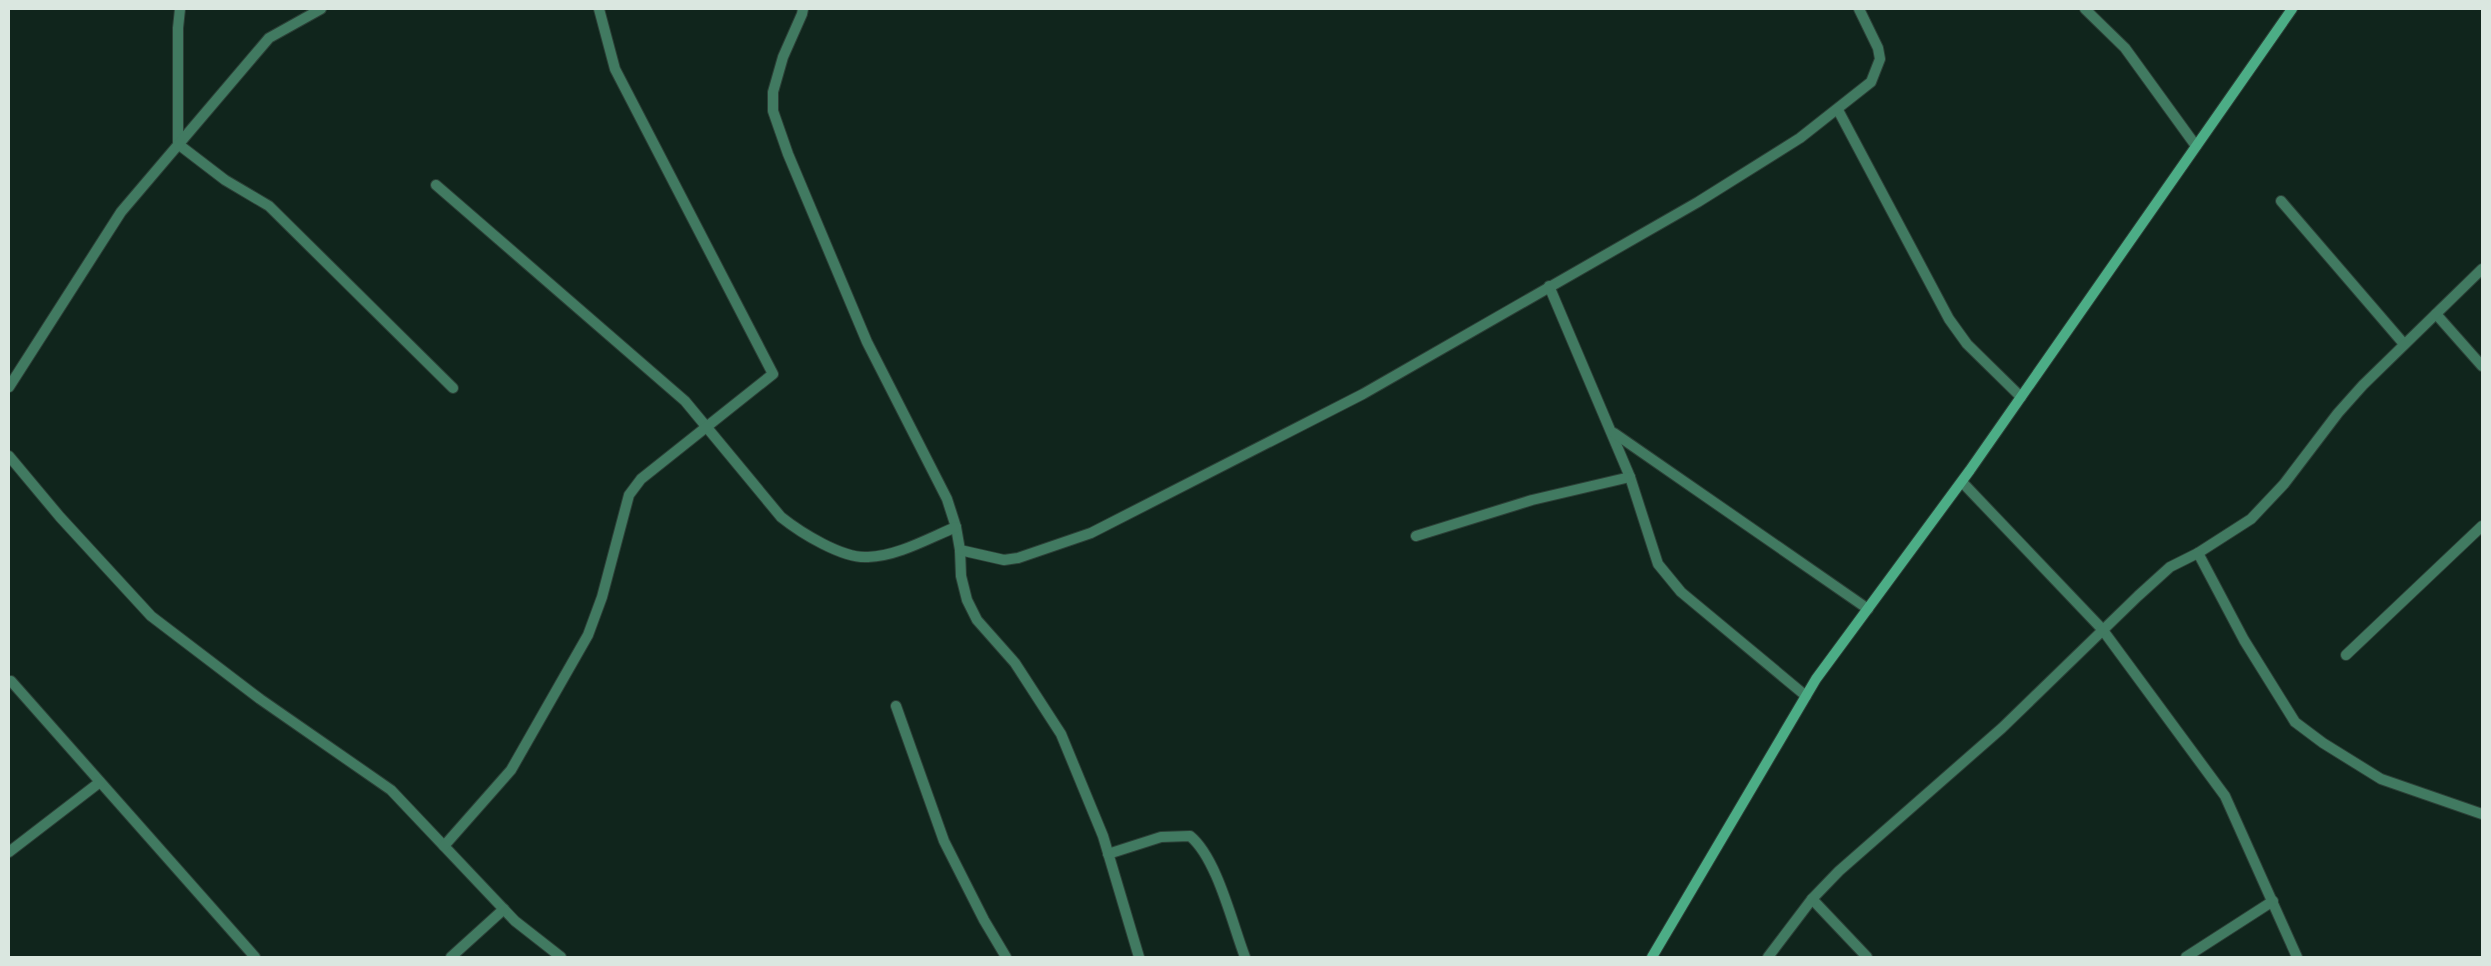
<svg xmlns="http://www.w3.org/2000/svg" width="2491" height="966" viewBox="0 0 2491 966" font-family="'Libre Baskerville',serif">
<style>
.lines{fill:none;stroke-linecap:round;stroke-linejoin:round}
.street-casing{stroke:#2c4037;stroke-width:12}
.secondary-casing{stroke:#2c4037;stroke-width:12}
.street{stroke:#417a61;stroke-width:10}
.secondary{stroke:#4cad86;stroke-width:10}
</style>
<rect width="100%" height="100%" fill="#10251c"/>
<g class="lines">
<g class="street-casing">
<g id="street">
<path d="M180 9 178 28V144L225 180 269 206 453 388"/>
<path d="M803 9 802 14 783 57 773 92V111L788 154 867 342 947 499 956 527 960 550 961 576 967 600 977 620 1015 663 1061 734 1103 836 1139 957"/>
<path d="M2085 9 2125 48 2196 146"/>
<path d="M1838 110 1949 319 1967 344 2021 397"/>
<path d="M436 185 685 401 781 517C801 533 843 559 868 557 898 556 929 538 956 527"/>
<path d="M2281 201 2404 344"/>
<path d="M1549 286 1630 477 1658 564 1681 592 1806 696"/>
<path d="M2436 314 2482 366"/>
<path d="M9 387 121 212 269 38 321 9"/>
<path d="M1614 433 1868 609"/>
<path d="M9 456 60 517 151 616 260 699 391 790 515 921 561 957"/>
<path d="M1962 482 2102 629 2225 796 2297 957"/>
<path d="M1416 536 1532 500 1630 477"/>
<path d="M960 550 1004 560 1018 558 1091 533 1363 394 1698 202 1800 138 1871 82 1880 59 1878 48 1859 9"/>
<path d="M2198 553 2244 640 2295 722 2323 743 2381 779 2482 814"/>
<path d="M2346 655 2482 526"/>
<path d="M11 681 255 957"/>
<path d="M896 706 944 841 984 920 1006 957"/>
<path d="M444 846 511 770 588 635 602 597 629 495 641 479 773 374 615 69 599 9"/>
<path d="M9 852 100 782"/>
<path d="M1108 854 1161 837 1190 836C1217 858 1232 923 1245 957"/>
<path d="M1812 899 1867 957"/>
<path d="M451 957 504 909"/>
<path d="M1768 957 1812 899 1839 871 2002 728 2138 596 2170 567 2198 553 2251 519 2284 484 2338 413 2363 385 2482 269"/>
<path d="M2186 957 2273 901"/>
</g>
</g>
<g class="secondary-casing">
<path id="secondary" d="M1652 957 1816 679 1970 470 2292 9"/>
</g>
<use href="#street" class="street"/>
<use href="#secondary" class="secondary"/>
</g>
<rect width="2491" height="966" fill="none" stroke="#dae7e0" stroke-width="20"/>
</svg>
